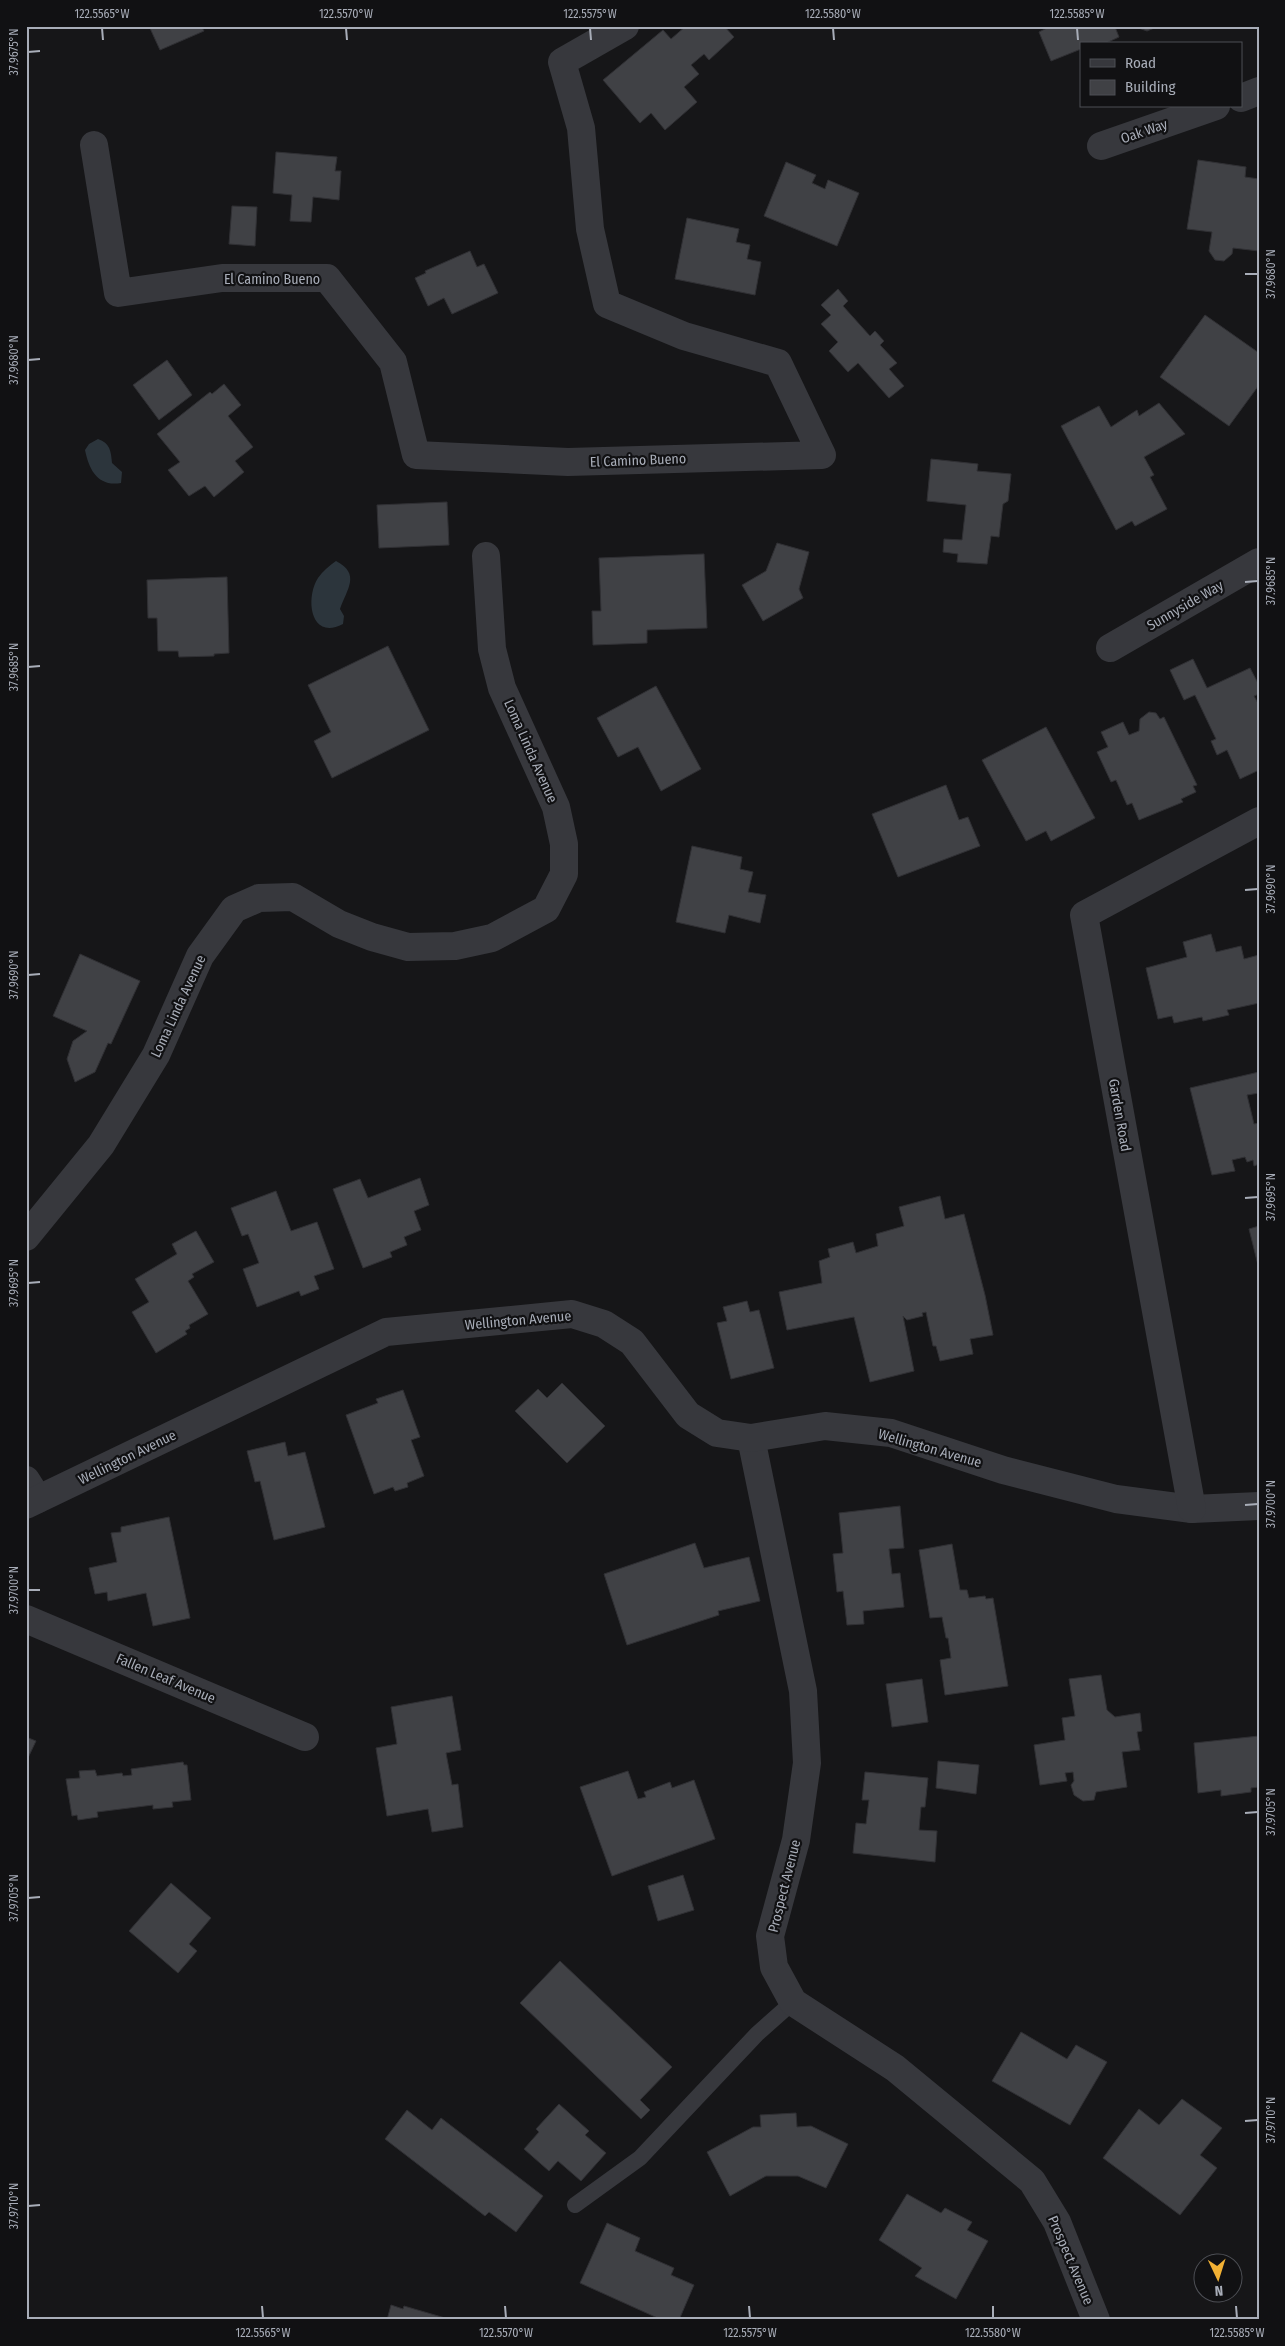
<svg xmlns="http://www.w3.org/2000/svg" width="1285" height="2346" viewBox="0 0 1285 2346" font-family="'Fira Sans Condensed',sans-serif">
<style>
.water{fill:#2c353c}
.building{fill:#404145;stroke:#303034}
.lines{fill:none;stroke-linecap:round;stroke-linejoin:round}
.lane{stroke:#37383d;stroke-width:16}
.street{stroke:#37383d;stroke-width:28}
.ticks{fill:none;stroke:#a8adb8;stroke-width:2}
.labels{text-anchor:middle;stroke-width:4.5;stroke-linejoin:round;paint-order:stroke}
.street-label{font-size:14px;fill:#a8adb8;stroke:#111113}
.neatline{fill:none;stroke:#a8adb8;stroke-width:2}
.ticks-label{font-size:12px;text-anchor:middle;fill:#a8adb8}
</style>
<rect width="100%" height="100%" fill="#161618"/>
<g class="water">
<path d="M98 439C110 443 111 451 112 463L122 472 121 483C98 487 89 470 85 450L89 444Z"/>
<path d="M336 561C361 574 347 589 340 609L344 616 343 624C310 641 305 598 318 578 323 571 329 566 336 561Z"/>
</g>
<g class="building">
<path d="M149 26H201L204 31 160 50Z"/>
<path d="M686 26H724L734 37 709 60 704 54 691 65 699 74 684 87 697 102 665 130 651 113 640 123 603 80 663 30 671 39Z"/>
<path d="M1051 26H1118L1115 27 1119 37 1104 44H1081V49L1051 61 1039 32Z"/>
<path d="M1133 26H1159L1147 31Z"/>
<path d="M276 152 337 157 335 171H341L339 200 313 197 311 222 290 221 292 195 273 193Z"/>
<path d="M1198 160 1246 167 1245 177 1259 179V251L1233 248 1232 254 1224 261 1215 260 1209 251 1212 232 1187 229Z"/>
<path d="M786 162 816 175 812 183 825 189 828 180 859 193 837 246 764 216Z"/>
<path d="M232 206 257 207 255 246 229 244Z"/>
<path d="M687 218 739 229 736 242 750 245 747 259 761 262 755 295 675 279Z"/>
<path d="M470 251 477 267 484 264 498 293 452 314 444 298 428 306 415 278 426 273 425 271Z"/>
<path d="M838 289 848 301 843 306 870 336 875 331 884 341 880 345 897 363 889 369 904 386 889 398 858 363 848 372 829 351 838 342 821 324 831 315 821 305Z"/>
<path d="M1205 315 1259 353V385L1229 426 1160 377Z"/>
<path d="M167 360 192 395 159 420 133 385Z"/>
<path d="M224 384 241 405 228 416 253 447 235 461 244 472 214 497 205 486 189 496 168 470 180 462 157 434 210 392 212 394Z"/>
<path d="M1159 403 1185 434 1144 457 1154 475 1150 477 1167 509 1135 526 1132 521 1116 530 1061 426 1099 406 1111 427 1137 410 1139 416Z"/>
<path d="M931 459 978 464 977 471 1011 474 1008 501 1003 504 999 537 991 536 987 564 957 562 958 554 943 552 944 539 962 540 966 505 927 501Z"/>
<path d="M447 502 449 545 379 548 377 505Z"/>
<path d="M777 543 809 552 799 589 803 598 763 621 742 585 766 571Z"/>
<path d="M704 554 707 628 647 630V643L593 645 592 611H601L599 558Z"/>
<path d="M227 577 229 653 214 654V656L179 657 178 651H158L157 618H148L147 580Z"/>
<path d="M388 646 429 730 332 778 314 741 331 732 308 685Z"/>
<path d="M1193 659 1207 688 1250 668 1259 685V694L1254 696 1259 705V770L1240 779 1227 750 1217 755 1211 741 1216 739 1195 695 1184 700 1170 670Z"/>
<path d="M656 686 701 769 661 791 638 747 618 757 597 718Z"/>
<path d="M1149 712 1156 713 1160 719 1164 717 1197 785 1193 786 1196 792 1181 799 1183 802 1139 820 1132 803 1127 805 1116 780 1111 782 1097 752 1108 747 1101 732 1123 722 1129 735 1139 731 1140 719Z"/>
<path d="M1046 727 1095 818 1051 841 1046 831 1026 841 982 760Z"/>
<path d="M946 785 959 820 968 817 980 846 898 877 872 814Z"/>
<path d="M692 846 742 857 740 869 753 872 748 892 766 895 760 923 729 915 725 933 676 922Z"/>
<path d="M1211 934 1216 952 1241 946 1244 959 1259 955V1003L1227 1010 1229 1015 1203 1021 1202 1017 1174 1023 1172 1016 1158 1019 1146 968 1187 957 1183 942Z"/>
<path d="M80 954 140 981 111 1044 108 1043 95 1072 75 1082 67 1059 73 1041 87 1031 53 1016Z"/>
<path d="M1259 1072V1093L1247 1095 1254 1124 1259 1123V1164L1254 1166 1253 1160 1247 1162 1245 1157 1232 1160 1235 1171 1212 1175 1190 1088Z"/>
<path d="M420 1178 429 1205 414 1211 421 1230 404 1237 407 1245 390 1252 392 1257 363 1268 333 1189 360 1179 368 1198Z"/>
<path d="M276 1191 291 1231 317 1222 334 1269 314 1276 319 1289 301 1296 299 1291 257 1307 243 1269 259 1263 248 1234 242 1236 231 1208Z"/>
<path d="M940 1196 945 1219 964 1214 985 1295 993 1335 970 1339 973 1354 940 1361 936 1346H933L926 1312 922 1313 923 1316 907 1320 903 1316 914 1371 870 1382 854 1317 787 1330 779 1292 822 1283 819 1261 830 1257 828 1249 853 1242 856 1253 878 1246 876 1234 904 1226 899 1207Z"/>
<path d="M1259 1226V1269L1249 1229Z"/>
<path d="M196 1231 214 1262 192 1274 194 1277 188 1281 208 1314 189 1325 190 1328 185 1331 187 1334 156 1353 132 1312 149 1302 135 1279 177 1254 172 1244Z"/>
<path d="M747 1301 750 1312 759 1310 774 1368 731 1379 717 1323 727 1321 723 1307Z"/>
<path d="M562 1383 605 1426 567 1463 515 1411 538 1389 547 1398Z"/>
<path d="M403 1390 420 1437 411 1440 424 1476 407 1483 408 1487 395 1491 393 1487 374 1494 346 1415 378 1403 376 1399Z"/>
<path d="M285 1442 288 1456 305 1452 325 1527 274 1540 260 1481 255 1482 247 1451Z"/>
<path d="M900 1506 904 1548 889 1549 892 1574 900 1573 904 1607 863 1611 864 1624 847 1625 843 1591 837 1592 833 1554 843 1553 839 1513Z"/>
<path d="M169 1517 190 1618 153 1626 146 1593 108 1601 107 1592 95 1594 89 1568 117 1562 111 1533 121 1532V1527Z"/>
<path d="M695 1543 704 1568 749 1557 760 1601 718 1611 719 1615 627 1645 604 1574Z"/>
<path d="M952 1544 960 1590H967L969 1598 985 1596 986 1599 993 1598 1008 1686 945 1695 940 1660 951 1658 948 1638H946L942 1617 930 1618 919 1550Z"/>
<path d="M1101 1675 1107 1710 1115 1717 1140 1713 1142 1731 1137 1732 1140 1750 1122 1752 1127 1787 1096 1792 1094 1800 1083 1801 1074 1795 1071 1785 1074 1781 1073 1772 1065 1773 1067 1781 1040 1785 1034 1745 1065 1740 1062 1718 1075 1716 1069 1679Z"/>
<path d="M922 1679 928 1722 892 1727 886 1684Z"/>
<path d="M452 1696 461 1750 446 1753 452 1785 458 1784 463 1827 432 1832 428 1809 387 1816 376 1748 397 1744 391 1707Z"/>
<path d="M1259 1736V1787L1251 1788V1792L1221 1796V1790L1198 1793 1194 1743Z"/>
<path d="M26 1737 36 1741 26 1762Z"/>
<path d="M938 1761 979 1765 976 1794 936 1788Z"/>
<path d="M183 1762 184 1765H187L191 1800 172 1802 173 1807 153 1809V1805L97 1812 98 1817 78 1820 77 1815 72 1816 66 1779 80 1778 79 1771 95 1770 97 1776 122 1773 123 1776 132 1775 131 1769Z"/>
<path d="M628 1771 638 1799 646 1797 644 1792 670 1782 672 1788 694 1780 715 1839 612 1876 580 1787Z"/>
<path d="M865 1772 928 1778 925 1807H921L919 1830 937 1831 935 1862 853 1853 856 1823 866 1824 869 1800H862Z"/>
<path d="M683 1875 694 1910 658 1921 648 1886Z"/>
<path d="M171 1883 211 1918 189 1944 197 1951 178 1973 129 1931Z"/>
<path d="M560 1961 672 2067 640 2100 650 2110 641 2119 520 2003Z"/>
<path d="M1021 2032 1067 2059 1076 2045 1107 2062 1070 2125 992 2081Z"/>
<path d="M1182 2099 1222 2128 1200 2155 1217 2168 1180 2215 1103 2158 1139 2109 1159 2125Z"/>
<path d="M559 2104 589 2131 585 2135 606 2153 581 2181 558 2161 549 2171 524 2149 539 2132 536 2129Z"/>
<path d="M407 2110 432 2130 441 2118 543 2196 516 2232 489 2212 485 2216 385 2139Z"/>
<path d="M796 2113 797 2127 811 2126 848 2144 826 2188 798 2176H766L730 2196 707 2152 753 2127H761L760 2115Z"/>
<path d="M907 2194 941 2213 945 2208 972 2222 967 2230 988 2241 956 2299 915 2276 922 2268 879 2240Z"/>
<path d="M607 2223 640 2238 635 2251 674 2268 671 2275 694 2285 679 2320H662L580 2283Z"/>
<path d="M391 2305 403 2309 404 2306 452 2320H387Z"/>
</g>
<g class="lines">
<path class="lane" d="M575 2205 640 2158 757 2034 793 2002"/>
<g class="street">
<path d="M1241 98 1259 91"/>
<path d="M94 145 118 293 222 278H327L393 362 416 455 568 462 822 455 778 363 684 336 607 304 590 229 581 128 562 62 625 26"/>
<path d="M1101 146 1216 106"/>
<path d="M1110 648 1259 562"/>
<path d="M26 1237 101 1145 156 1055 200 956 234 909 259 898 293 897 339 924 372 937 408 947 455 946 492 938 546 909 564 874V844L556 807 502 688 492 649 486 556"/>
<path d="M751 1438 803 1691 807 1763 796 1840 770 1936 774 1967 793 2002 895 2068 1032 2181 1057 2222 1096 2320"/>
<path d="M26 1480 38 1499"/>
<path d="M26 1505 386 1332 572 1314 604 1324 632 1342 688 1415 717 1433 751 1438 825 1426 891 1433 1003 1470 1116 1499 1192 1509 1259 1506"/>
<path d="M1192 1509 1084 915 1259 821"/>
<path d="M26 1619 305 1737"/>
</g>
</g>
<path class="ticks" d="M102 28 103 40M346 28 347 40M590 28 591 40M833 28 834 40M1077 28 1078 40M28 52 40 51M1245 274H1258M28 360 40 359M1245 582 1258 581M28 667 40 666M1245 890 1258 889M28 975 40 974M1245 1198 1258 1197M28 1283 40 1282M1245 1505 1258 1504M28 1590H40M1245 1813 1258 1812M28 1898 40 1897M1245 2121 1258 2120M28 2206 40 2205M262 2306 263 2318M505 2306 506 2318M749 2306 750 2318M993 2306V2318M1236 2306 1237 2318"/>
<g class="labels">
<g class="street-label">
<text transform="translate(1144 131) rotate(-19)" y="5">Oak Way</text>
<text x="272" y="284">El Camino Bueno</text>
<text transform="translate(638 460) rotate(-2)" y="5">El Camino Bueno</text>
<text transform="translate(1185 605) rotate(-30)" y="5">Sunnyside Way</text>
<text transform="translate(531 751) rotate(66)" y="5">Loma Linda Avenue</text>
<text transform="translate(178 1006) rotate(-65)" y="5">Loma Linda Avenue</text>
<text transform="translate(1120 1115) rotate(80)" y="5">Garden Road</text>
<text transform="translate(518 1320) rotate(-5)" y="5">Wellington Avenue</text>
<text transform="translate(930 1448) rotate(16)" y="5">Wellington Avenue</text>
<text transform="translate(127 1457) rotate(-26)" y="5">Wellington Avenue</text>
<text transform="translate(166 1678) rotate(23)" y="5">Fallen Leaf Avenue</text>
<text transform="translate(784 1886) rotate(-76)" y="5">Prospect Avenue</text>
<text transform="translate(1071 2260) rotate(67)" y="5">Prospect Avenue</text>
</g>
</g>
<rect width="1285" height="2346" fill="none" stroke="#111113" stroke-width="55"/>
<rect x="1080" y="42" width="162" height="65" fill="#111113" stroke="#4d4f55"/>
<rect x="1090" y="59" width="25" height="8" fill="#37383d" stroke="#4d4f55"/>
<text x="1125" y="68" font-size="15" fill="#a8adb8">Road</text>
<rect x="1090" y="80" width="25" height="15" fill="#404145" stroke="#4d4f55"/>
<text x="1125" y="92" font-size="15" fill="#a8adb8">Building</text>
<g transform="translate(1218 2278) rotate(176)"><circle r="24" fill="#111113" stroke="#4d4f55"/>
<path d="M0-4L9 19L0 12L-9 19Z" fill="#f2b134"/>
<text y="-8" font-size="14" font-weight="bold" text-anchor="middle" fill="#a8adb8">N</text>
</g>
<rect x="28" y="28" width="1230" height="2290" class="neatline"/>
<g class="ticks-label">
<text x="102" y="18">122.5565°W</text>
<text x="346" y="18">122.5570°W</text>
<text x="590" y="18">122.5575°W</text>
<text x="833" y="18">122.5580°W</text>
<text x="1077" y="18">122.5585°W</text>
<text transform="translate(14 52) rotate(-90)" y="4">37.9675°N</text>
<text transform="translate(1271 274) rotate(-90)" y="4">37.9680°N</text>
<text transform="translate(14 360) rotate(-90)" y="4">37.9680°N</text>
<text transform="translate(1271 581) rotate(-90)" y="4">37.9685°N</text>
<text transform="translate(14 667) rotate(-90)" y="4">37.9685°N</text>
<text transform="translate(1271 889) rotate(-90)" y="4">37.9690°N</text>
<text transform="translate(14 975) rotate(-90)" y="4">37.9690°N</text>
<text transform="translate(1271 1197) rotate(-90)" y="4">37.9695°N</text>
<text transform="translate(14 1283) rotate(-90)" y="4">37.9695°N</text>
<text transform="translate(1271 1504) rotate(-90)" y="4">37.9700°N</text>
<text transform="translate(14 1590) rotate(-90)" y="4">37.9700°N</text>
<text transform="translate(1271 1812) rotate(-90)" y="4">37.9705°N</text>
<text transform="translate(14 1898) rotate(-90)" y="4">37.9705°N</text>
<text transform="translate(1271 2120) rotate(-90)" y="4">37.9710°N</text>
<text transform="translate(14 2206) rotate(-90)" y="4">37.9710°N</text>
<text x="263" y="2337">122.5565°W</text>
<text x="506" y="2337">122.5570°W</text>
<text x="750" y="2337">122.5575°W</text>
<text x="993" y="2337">122.5580°W</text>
<text x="1237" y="2337">122.5585°W</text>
</g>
</svg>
